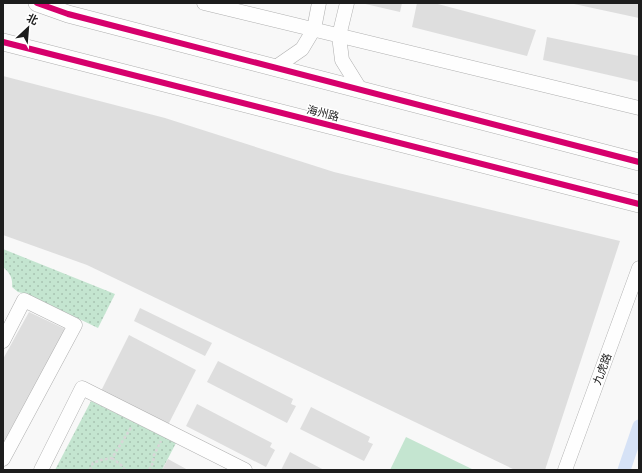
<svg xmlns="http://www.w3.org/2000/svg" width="642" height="473" viewBox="0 0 642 473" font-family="'Times New Roman','Noto Sans SC',serif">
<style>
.green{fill:url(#green-dots)}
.pitch{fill:#c4e5d0}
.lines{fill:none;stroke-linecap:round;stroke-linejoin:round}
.canal{stroke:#d6e2f6;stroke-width:13}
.building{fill:#dedede}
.minor-casing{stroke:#afafaf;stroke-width:15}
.major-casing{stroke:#afafaf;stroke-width:18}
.path{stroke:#d7d7d7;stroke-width:2.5;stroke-dasharray:3 2;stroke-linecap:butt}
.minor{stroke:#fefefe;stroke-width:14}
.major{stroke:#fefefe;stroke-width:17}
.cycleway-casing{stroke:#fff;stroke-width:8}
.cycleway{stroke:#d6006c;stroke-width:6}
.labels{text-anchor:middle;stroke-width:3;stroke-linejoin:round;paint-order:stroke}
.street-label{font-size:11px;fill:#1d1d1d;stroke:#fff}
</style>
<defs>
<pattern id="green-dots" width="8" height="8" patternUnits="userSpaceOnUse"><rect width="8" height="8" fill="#c4e5d0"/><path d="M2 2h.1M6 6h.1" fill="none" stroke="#a8c4b2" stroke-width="1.8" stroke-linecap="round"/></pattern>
</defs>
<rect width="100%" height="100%" fill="#f8f8f8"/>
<g class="green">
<path d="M3 249 115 294 98 328 27 294 18 292 12 287C13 278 10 273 3 267Z"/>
<path d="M91 401 176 443 162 470H55Z"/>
</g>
<path class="pitch" d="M406 437 474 470H390Z"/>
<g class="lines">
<path class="canal" d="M624 470 639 426"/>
</g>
<g class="building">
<path d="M361 3H402L400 12Z"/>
<path d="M417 3H434L536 30 527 56 412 27Z"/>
<path d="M574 3H639V18L574 4Z"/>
<path d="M547 37 639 56V82L543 60Z"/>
<path d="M3 76 165 118 334 172 620 241 545 470H515L87 265 3 235Z"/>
<path d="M140 308 212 343 205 356 134 321Z"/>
<path d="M29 312 65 329 3 447V359Z"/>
<path d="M129 335 196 370 168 425 101 391Z"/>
<path d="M218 361 293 399 291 404 296 406 287 423 207 382Z"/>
<path d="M197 404 272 443 270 447 275 450 266 467 186 426Z"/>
<path d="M311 407 370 437 368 442 373 444 364 461 300 429Z"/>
<path d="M290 452 324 470H281Z"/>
<path d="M168 459 188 470H162Z"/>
</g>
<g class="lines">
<g class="minor-casing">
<g id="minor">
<path d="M204 3 639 108"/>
<path d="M347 3 339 36 342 60 360 89"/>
<path d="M276 67 302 49 314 29 319 3"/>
<path d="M3 341 24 300 75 325 3 459"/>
<path d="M41 470 82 388 245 470"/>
<path d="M565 470 639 268"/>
</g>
</g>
<g class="major-casing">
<g id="major">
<path d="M37 3 68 14 639 162"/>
<path d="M3 42 639 204"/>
</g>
</g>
<g class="path">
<path d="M112 458 121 465 125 470"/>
<path d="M90 470 93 463 101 460 112 458 132 426"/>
<path d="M149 470 153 463 154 455 161 441"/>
</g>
<use href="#minor" class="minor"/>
<use href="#major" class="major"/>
<g class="cycleway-casing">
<g id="cycleway">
<path d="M37 3 68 14 639 162"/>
<path d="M3 42 639 204"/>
</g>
</g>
<use href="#cycleway" class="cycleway"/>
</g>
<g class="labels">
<g class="street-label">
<text transform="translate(323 113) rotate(14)" y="4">海州路</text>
<text transform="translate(602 369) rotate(-70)" y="4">九虎路</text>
</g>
</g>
<rect width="642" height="473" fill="none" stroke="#1d1d1d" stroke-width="8"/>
<g transform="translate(28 28) rotate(26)" stroke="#ffffff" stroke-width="3" paint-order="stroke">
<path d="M0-3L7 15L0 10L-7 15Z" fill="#1d1d1d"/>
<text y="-6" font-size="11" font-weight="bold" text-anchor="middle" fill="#1d1d1d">北</text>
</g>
</svg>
